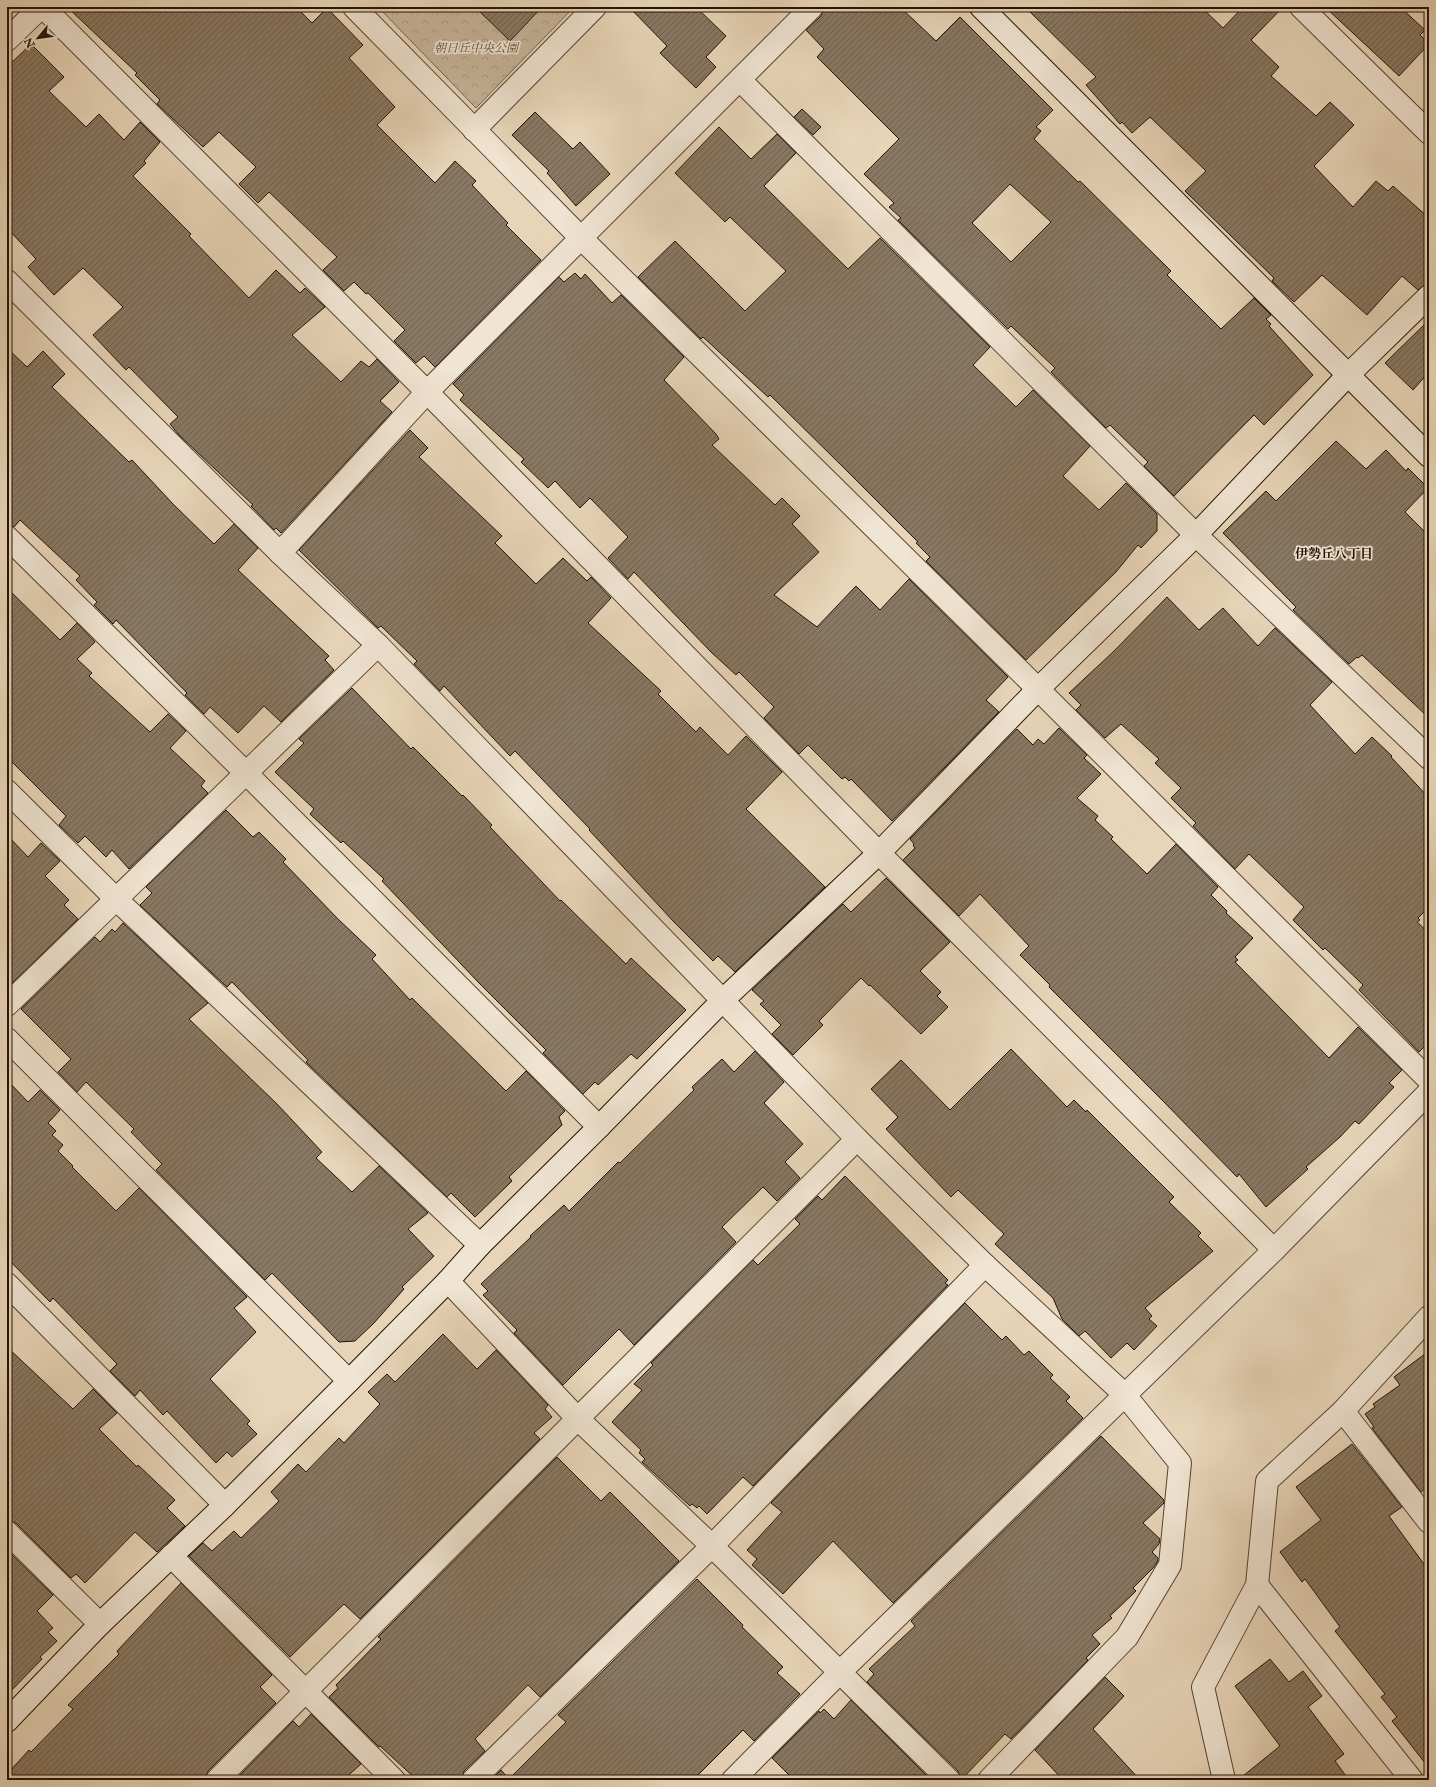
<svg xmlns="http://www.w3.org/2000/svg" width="1436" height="1787" viewBox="0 0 1436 1787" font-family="'IM FELL Double Pica','Noto Serif JP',serif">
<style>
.forest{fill:url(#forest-crowns);stroke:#756450}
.building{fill:url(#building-hatch);stroke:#231405;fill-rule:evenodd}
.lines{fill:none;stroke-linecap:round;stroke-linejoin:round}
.street-casing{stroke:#544432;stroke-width:24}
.secondary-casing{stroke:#231405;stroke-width:24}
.street{stroke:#f0e4d2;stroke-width:22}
.secondary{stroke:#f0e4d2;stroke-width:22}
.labels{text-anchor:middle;stroke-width:3.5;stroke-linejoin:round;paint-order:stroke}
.park-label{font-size:12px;font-style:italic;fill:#5c4c39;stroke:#f0e4d2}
.neighbourhood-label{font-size:13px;font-weight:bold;fill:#231405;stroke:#f0e4d2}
</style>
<defs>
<pattern id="forest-crowns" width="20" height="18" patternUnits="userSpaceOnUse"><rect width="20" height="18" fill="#c7b49a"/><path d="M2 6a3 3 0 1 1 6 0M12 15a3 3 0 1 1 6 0" fill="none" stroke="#ab9a83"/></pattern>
<pattern id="building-hatch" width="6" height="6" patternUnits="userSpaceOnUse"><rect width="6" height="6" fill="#897863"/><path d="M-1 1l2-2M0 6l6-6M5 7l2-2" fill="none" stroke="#706150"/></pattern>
</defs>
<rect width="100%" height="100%" fill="#e8d5b9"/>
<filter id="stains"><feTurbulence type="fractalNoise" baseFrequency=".005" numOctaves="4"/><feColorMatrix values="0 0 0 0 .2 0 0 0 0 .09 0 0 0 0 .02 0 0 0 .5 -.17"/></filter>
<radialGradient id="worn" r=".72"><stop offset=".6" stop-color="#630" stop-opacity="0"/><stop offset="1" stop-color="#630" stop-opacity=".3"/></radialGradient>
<path class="forest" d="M378 7H574L476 108Z"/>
<g class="building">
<path d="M67 7H296L312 23 327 8 363 45 349 58 395 107 377 125 435 183 455 161 476 181 472 185 508 223 506 225 541 260 435 367 424 356 416 363 394 341 405 330 368 293 366 294 354 282 344 291 323 270 337 257 269 192 258 203 239 184 256 167 219 132 203 147 157 104 160 100 135 75 137 73Z"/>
<path d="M475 7H542L510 41Z"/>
<path d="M629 7H696L726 36 706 57 716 67 696 88 660 53 667 46Z"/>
<path d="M824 7H900L936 41 960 17 1053 110 1036 127 1041 131 1034 139 1078 182 1080 181 1171 271 1167 275 1221 329 1254 298 1271 315 1266 319 1271 324 1269 326 1313 375 1264 425 1254 415 1174 496 1144 466 1148 462 1110 425 1106 428 1051 372 1055 368 1011 326 1008 329 898 220 901 218 889 207 894 203 864 174 899 139 817 57 824 49 806 30 821 16ZM1010 184 1051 222 1011 262 972 223Z"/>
<path d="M1025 7H1201L1223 28 1243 7H1283L1251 40 1279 67 1271 76 1316 116 1330 102 1354 125 1314 166 1353 207 1376 181 1388 191 1393 186 1429 218V284H1426L1418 290 1402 276 1367 315 1322 275 1294 302 1272 281 1274 278 1185 191 1206 171 1150 117 1132 133 1122 122 1120 124 1086 85 1096 77Z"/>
<path d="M1325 7H1400L1425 30 1420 35 1429 44 1399 76Z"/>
<path d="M31 44 64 77 49 91 86 127 99 114 124 140 140 122 160 142 144 161 146 163 133 176 191 234 189 236 249 298 276 270 300 293 305 288 325 307 292 335 341 382 361 361 369 367 377 359 399 382 380 401 392 412 281 533 276 528 274 530 251 506 253 505 179 435 170 424 178 417 129 367 126 370 93 335 123 307 83 268 54 295 28 267 36 259 7 228V67Z"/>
<path d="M802 109 821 127 813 135 794 117Z"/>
<path d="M535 112 573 149 580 142 610 174 576 206 547 173 549 171 512 135Z"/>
<path d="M719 127 751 159 777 134 796 153 764 186 848 269 880 238 990 347 973 365 1016 407 1033 390 1090 446 1063 476 1099 510 1126 483 1157 514V531L1141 548 1138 545 1116 572 1026 660 926 561 930 557 916 543 918 542 842 466 770 395 768 397 703 337 701 339 638 277 675 241 745 311 786 271 730 217 725 222 675 173Z"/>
<path d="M575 273 581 279 585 274 612 303 621 295 684 357 664 380 716 434 719 439 712 445 775 505 782 498 800 516 792 524 819 552 774 595 817 627 856 586 880 610 909 579 1008 677 986 700 999 712 892 821 851 779 849 781 845 777 842 779 808 745 799 754 764 718 774 707 739 672 736 675 711 652 634 572 628 579 608 558 628 537 590 498 580 508 555 481 548 488 521 462 524 459 460 400 464 395 453 384 559 277 564 282Z"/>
<path d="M1429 320V372L1413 390 1385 363Z"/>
<path d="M7 348 27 367 43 351 65 374 52 387 129 462 132 460 173 504 214 544 234 524 258 548 238 570 329 656 325 660 334 670 281 722 264 706 238 733 210 707 204 714 185 695 187 693 116 620 113 624 94 605 97 602 76 580 80 576 20 520 14 527 7 525Z"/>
<path d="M410 430 428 448 419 457 502 536 495 543 536 584 563 558 587 581 591 577 611 598 588 623 661 691 658 694 696 732 700 727 728 755 746 736 782 772 746 809 825 887 735 972 718 956 713 961 673 921 589 830 590 829 515 751 510 756 444 686 440 691 414 664 417 661 381 626 378 628 299 550Z"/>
<path d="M1336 441 1366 469 1386 450 1406 471 1408 468 1428 488 1405 512 1429 536V718L1362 655 1358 658 1357 657 1349 664 1293 610 1296 607 1223 533 1266 491 1276 501Z"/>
<path d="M7 588 60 640 77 623 95 642 77 659 92 673 89 676 150 732 168 714 186 731 170 748 205 781 201 786 208 793 129 869 112 850 106 857 85 836 78 843 59 825 66 816 7 757Z"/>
<path d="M1167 597 1199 630 1223 608 1258 646 1275 628 1332 682 1310 705 1355 754 1372 737 1392 756 1391 757 1429 798V907L1418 918 1420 920 1417 922 1429 933V1042L1419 1052 1359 990 1363 985 1325 948 1323 950 1293 920 1304 907 1249 854 1235 869 1193 826 1196 823 1171 798 1181 788 1155 763 1159 759 1121 724 1105 738 1076 710 1081 705 1069 693 1113 652Z"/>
<path d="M352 688 411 749 413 747 462 796 463 795 492 825 490 827 560 901 561 900 626 964 631 958 686 1010 637 1059 631 1054 598 1085 595 1082 583 1094 543 1053 546 1050 480 984 382 881 384 879 343 841 341 843 310 814 314 809 275 772 304 743 299 739Z"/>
<path d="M1059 728 1087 755 1084 758 1101 774 1077 798 1098 816 1095 820 1113 837 1111 839 1147 874 1176 844 1218 887 1211 895 1227 911 1226 913 1253 938 1235 957 1238 960 1235 962 1329 1058 1358 1027 1402 1070 1389 1083 1394 1087 1359 1124 1355 1121 1340 1137 1306 1167 1308 1169 1266 1207 1239 1174 1237 1177 1164 1102 1049 987 1050 985 1020 955 1029 946 980 894 959 916 903 860 915 848 913 845 914 844 910 839 1017 729 1033 745 1038 739 1044 744Z"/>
<path d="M226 810 253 837 259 832 286 859 283 862 338 919 376 955 372 959 410 1000 412 998 506 1091 526 1071 565 1111 559 1117 562 1125 509 1177 512 1181 475 1217 451 1193 447 1197 306 1062 308 1060 232 982 227 987 140 905 152 893 146 887Z"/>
<path d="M7 835 28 857 41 843 60 861 45 876 69 900 64 905 78 919 7 988Z"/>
<path d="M886 878 950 942 920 971 941 992 937 996 948 1007 921 1034 870 985 869 986 861 978 819 1021 823 1025 793 1055 772 1034 781 1025 760 1004 764 1001 752 990 843 904 851 912Z"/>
<path d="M123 923 208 1003 189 1019 277 1104 322 1152 316 1158 352 1192 379 1166 428 1213 408 1229 434 1256 402 1287 404 1289 374 1323 355 1341 339 1342 272 1273 265 1280 156 1170 162 1164 131 1132 134 1129 86 1082 77 1092 58 1072 71 1059 21 1009 95 937 100 942 112 929 115 932Z"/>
<path d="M1011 1049 1067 1107 1074 1100 1086 1112 1087 1110 1174 1197 1169 1202 1201 1233 1198 1236 1213 1251 1145 1308 1152 1316 1149 1319 1157 1326 1134 1350 1127 1343 1111 1358 1085 1331 1079 1336 1062 1319 1053 1298 995 1244 1004 1234 958 1190 951 1197 886 1129 898 1117 871 1089 901 1060 950 1110Z"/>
<path d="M755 1051 784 1082 764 1103 803 1144 785 1162 800 1178 777 1201 763 1187 722 1227 736 1242 634 1345 619 1329 563 1385 514 1333 517 1330 483 1295 488 1291 481 1284 531 1237 530 1236 564 1205 569 1211 618 1162 620 1163 694 1090 692 1087 722 1059 734 1072Z"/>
<path d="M7 1080 28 1102 40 1090 60 1110 48 1123 56 1131 52 1135 63 1145 58 1151 73 1166 72 1167 116 1211 139 1188 247 1297 234 1308 256 1332 210 1379 250 1421 247 1424 257 1434 232 1457 227 1452 216 1463 167 1411 163 1415 140 1390 135 1396 110 1371 117 1364 53 1298 50 1302 7 1258Z"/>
<path d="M845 1176 948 1280 945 1283 948 1285 753 1486 743 1477 707 1514 699 1506 697 1508 692 1504 690 1506 642 1462 645 1459 639 1453 641 1450 612 1422 642 1390 634 1384 653 1365 651 1363 753 1260 758 1265 800 1224 795 1219 818 1196 822 1200Z"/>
<path d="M965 1303 1002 1340 1006 1336 1024 1355 1029 1351 1053 1375 1050 1378 1070 1397 1066 1401 1083 1418 893 1603 833 1541 783 1594 752 1565 757 1559 747 1550 782 1512 771 1503Z"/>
<path d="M443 1334 477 1369 496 1350 548 1405 545 1409 552 1417 534 1433 540 1439 360 1619 344 1604 290 1657 189 1556 203 1543 212 1551 234 1531 241 1538 279 1501 271 1492 298 1464 306 1472 339 1438 344 1443 380 1404 368 1392 387 1374 395 1382Z"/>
<path d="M7 1347 73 1409 93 1389 117 1413 99 1429 137 1467 138 1465 175 1500 167 1508 185 1526 157 1552 135 1532 85 1583 76 1574 71 1578 16 1523 7 1520Z"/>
<path d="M1429 1351V1486L1421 1492 1372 1428 1374 1427 1365 1414 1375 1407 1373 1404 1400 1385 1394 1377Z"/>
<path d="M1101 1436 1164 1500V1503L1143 1523 1160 1539 1159 1544 1152 1552 1158 1558V1561L1154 1567 1133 1588 1136 1591 1110 1616 1112 1618 1092 1635 1100 1644 1086 1658 1088 1660 1011 1739 1005 1734 961 1780 958 1771 867 1682 874 1674 869 1669 915 1626 911 1621Z"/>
<path d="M1352 1444 1402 1507 1389 1516 1429 1571V1768L1392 1721 1397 1717 1381 1697 1385 1694 1335 1631 1340 1627 1305 1579 1302 1582 1280 1552 1321 1520 1296 1487Z"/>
<path d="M557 1457 601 1501 610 1492 679 1561 540 1697 528 1685 475 1739 485 1751 464 1771 461 1780H417L380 1746 379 1747 329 1697 338 1688 336 1685 381 1639 378 1637Z"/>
<path d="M7 1550 53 1595 37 1611 53 1628 48 1632 57 1641 40 1657 42 1659 7 1695Z"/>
<path d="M697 1579 743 1625 742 1627 783 1667 777 1673 800 1694 754 1741 743 1730 693 1780H491L501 1770 509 1779 566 1722 558 1715Z"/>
<path d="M181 1583 272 1675 260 1687 276 1703 208 1771 205 1780H7V1774L29 1750 31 1752 73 1709 68 1705 119 1654 117 1651Z"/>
<path d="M1270 1659 1289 1682 1303 1671 1322 1696 1308 1707 1344 1754 1335 1761 1349 1780H1238L1280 1746 1235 1686Z"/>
<path d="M1105 1677 1124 1696 1093 1729 1140 1780H1063L1035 1750Z"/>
<path d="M851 1700 931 1780H794L772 1758 819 1711 820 1713 824 1709 834 1719Z"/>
<path d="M311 1714 361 1764 343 1780H235L293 1721 299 1727Z"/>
</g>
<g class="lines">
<g class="street-casing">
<g id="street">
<path d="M43 7 427 392 879 853 1274 1250"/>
<path d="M354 7 581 238 1038 689 1429 1080"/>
<path d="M1301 7 1429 133"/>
<path d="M7 40 41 7"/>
<path d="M740 80 1196 535 1429 758"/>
<path d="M474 130 595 7"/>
<path d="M7 281 280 553 378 645 857 1139 985 1265 1124 1394 1180 1463 1170 1565 1127 1637 989 1780"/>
<path d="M7 537 246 773 599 1127"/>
<path d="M280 553 427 392 812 7"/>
<path d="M7 791 116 899 480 1245"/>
<path d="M7 1005 378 645"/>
<path d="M7 1039 349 1381"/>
<path d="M448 1281 578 1419 712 1546 949 1780"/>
<path d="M7 1284 225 1505"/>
<path d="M1343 1411 1429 1522"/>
<path d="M7 1532 100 1624"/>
<path d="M171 1556 394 1780"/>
<path d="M1257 1585 1412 1780"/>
<path d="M217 1780 857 1139"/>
<path d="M473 1780 712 1546 985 1265"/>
<path d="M733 1780 840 1672 1274 1250 1429 1092"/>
<path d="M1224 1780 1203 1687 1257 1585 1267 1481 1343 1411 1429 1317"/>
</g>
</g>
<g class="secondary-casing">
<g id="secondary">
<path d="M981 7 1429 456"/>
<path d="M7 1721 100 1624 225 1505 349 1381 448 1281 480 1245 599 1127 723 1000 879 853 1038 689 1196 535 1349 374 1429 296"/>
</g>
</g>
<use href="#street" class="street"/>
<use href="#secondary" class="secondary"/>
</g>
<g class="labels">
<g class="park-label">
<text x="476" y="52">朝日丘中央公園</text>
</g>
<g class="neighbourhood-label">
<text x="1334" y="558">伊勢丘八丁目</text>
</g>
</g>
<rect width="1436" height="1787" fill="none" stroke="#e8d5b9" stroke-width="24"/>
<rect x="8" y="8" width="1420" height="1771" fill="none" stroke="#231405" stroke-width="2"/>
<rect x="12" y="12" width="1412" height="1763" fill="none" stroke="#231405"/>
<g transform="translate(38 38) rotate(241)" stroke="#f0e4d2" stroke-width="3" paint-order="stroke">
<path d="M0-3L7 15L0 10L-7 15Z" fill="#231405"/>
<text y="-6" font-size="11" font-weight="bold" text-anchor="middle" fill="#231405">N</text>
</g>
<rect width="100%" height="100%" filter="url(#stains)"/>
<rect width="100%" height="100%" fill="url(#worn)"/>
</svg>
